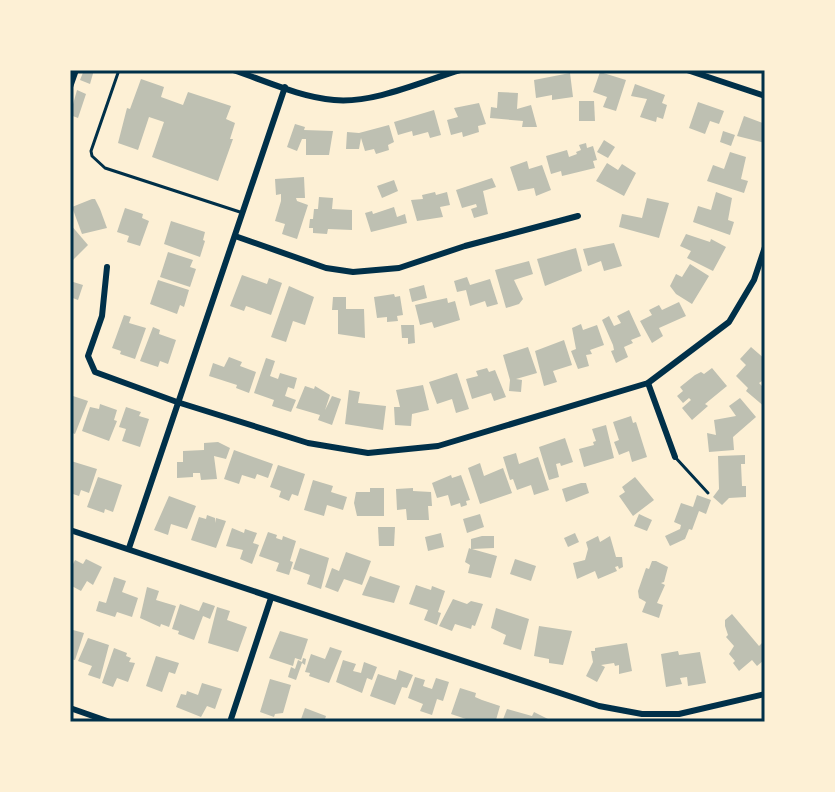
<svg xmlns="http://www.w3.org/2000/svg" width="835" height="792" viewBox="0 0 835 792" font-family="Raleway,sans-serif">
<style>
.building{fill:#bec0b2}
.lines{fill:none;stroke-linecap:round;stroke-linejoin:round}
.service{stroke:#003049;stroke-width:3}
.minor{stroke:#003049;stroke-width:6}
.neatline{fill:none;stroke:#003049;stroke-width:3}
</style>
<rect width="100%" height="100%" fill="#fdf0d5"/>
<g class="building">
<path d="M84 70H94L90 84 80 80Z"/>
<path d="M600 72 626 80 616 111 603 107 607 97 593 92Z"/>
<path d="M570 73 573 97 552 100V95L536 98 534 80Z"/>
<path d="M141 79 164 87 161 97 183 105 188 92 231 106 226 119 235 123 230 139H233L218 181 152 157 164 122 149 117 138 150 118 143 127 108 130 109Z"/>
<path d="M635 84 665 95 662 103 667 105 663 119 657 117 656 122 640 117 647 99 631 96Z"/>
<path d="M77 90 86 94 78 118 70 115Z"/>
<path d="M498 92 518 93 517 109 531 105 537 127H522L523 121 490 118 491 107 497 108Z"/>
<path d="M579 101H594L595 121H579Z"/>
<path d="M698 102 724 111 719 124 710 121 705 134 689 128Z"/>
<path d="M479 103 486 124 478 126 479 132 463 137 462 132 451 135 447 120 458 117 454 108Z"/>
<path d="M434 110 441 135 430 138 428 132 413 136 412 131 398 135 394 122Z"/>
<path d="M744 116 765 124V143L737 136Z"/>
<path d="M295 124 305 127 304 130 333 131 329 155H306V139H302L297 151 287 147Z"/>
<path d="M389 125 394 142 388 145 389 150 376 154 374 149 365 151 361 138 359 149H346L347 132 359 133Z"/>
<path d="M723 131 735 135 731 146 720 142Z"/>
<path d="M604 140 615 147 608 158 597 152Z"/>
<path d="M586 143 587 148 593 146 597 160 593 161 595 168 562 176 561 171 551 174 546 156 567 150 569 157 577 154 576 152 581 150 579 145Z"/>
<path d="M730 152 746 157 741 179 748 181 744 193 707 181 713 165 724 169Z"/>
<path d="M527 161 529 169 542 165 551 190 536 196 534 188 518 191 510 167Z"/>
<path d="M607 163 618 170 622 164 636 173 624 196 596 181Z"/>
<path d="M304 177 305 198H296L297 201 308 205 297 239 282 234 285 224 275 221 281 201V194L276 195 275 179Z"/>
<path d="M492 178 496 187 483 191 488 214 474 218 471 209 477 207 476 204 462 208 456 190Z"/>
<path d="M394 180 398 191 382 198 377 186Z"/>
<path d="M435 192 436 195 447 192 450 205 440 207 443 217 417 221 411 200 423 199 422 195Z"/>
<path d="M716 192 732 198 728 220 734 222 730 235 693 222 698 206 711 210Z"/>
<path d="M319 197 333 198 332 209 352 210V230L328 229 327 234 313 233V228H309L310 219H313L314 209H318Z"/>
<path d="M647 198 669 203 659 238 619 227 622 214 642 218Z"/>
<path d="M92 199H95L100 209 107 228 82 234 72 207Z"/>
<path d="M394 207 397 217 405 214 407 223 371 232 365 213 372 211 373 214Z"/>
<path d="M125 208 143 214 142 218 149 221 140 246 127 242 129 236 117 232Z"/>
<path d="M171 221 205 232 203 240 205 241 200 257 164 244Z"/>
<path d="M70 224 88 245 70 263Z"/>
<path d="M686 234 710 242 711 239 726 247 713 271 687 258 691 251 680 246Z"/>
<path d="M614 243 622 266 604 271 601 261 588 266 583 249Z"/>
<path d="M576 248 582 271 545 286 537 259Z"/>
<path d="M168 252 193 260 190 267 196 269 190 287 160 277Z"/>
<path d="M529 261 533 274 514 280 523 299 519 304 506 308 495 270Z"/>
<path d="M690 264 709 276 692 304 676 294 670 286 676 274 682 277Z"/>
<path d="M242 275 267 284 269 278 282 283 271 315 246 306 244 311 230 306Z"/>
<path d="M467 277 470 285 490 279 498 304 487 307 485 301 470 306 466 290 457 292 454 281Z"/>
<path d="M158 280 189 290 184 307 180 305 177 314 150 304Z"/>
<path d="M70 281 83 285 78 300 70 297Z"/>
<path d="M424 285 427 298 412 302 409 289Z"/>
<path d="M289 286 314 297 305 325 293 321 286 342 271 337Z"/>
<path d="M394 294 395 297 400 296 403 315 397 316 398 321 387 322V317L377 318 374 297Z"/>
<path d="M333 297H346V309H364L365 338 338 334V310H332Z"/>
<path d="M447 298 448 303 455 301 460 320 434 328 432 322 420 325 415 305Z"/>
<path d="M679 302 686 316 659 328 663 336 652 343 640 321 652 315 649 310 659 305 662 310Z"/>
<path d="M629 310 641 336 631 340 633 343 624 347 628 357 616 363 611 351 614 350 613 345 602 320 609 316 614 326 621 323 617 316Z"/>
<path d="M124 315 131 317 129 323 146 328 135 359 120 354 121 351 112 348Z"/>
<path d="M581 324 583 330 597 325 604 345 590 350 592 354 586 355 589 366 578 369 571 351 576 349 572 328Z"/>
<path d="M401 325H414L415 343 408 344V338H402Z"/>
<path d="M153 327 160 330 159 334 176 340 168 364 160 361 158 367 140 361Z"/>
<path d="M564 340 572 365 553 371 557 382 544 386 535 351Z"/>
<path d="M528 347 537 373 516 379 522 380 521 392 509 391 510 380 503 355Z"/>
<path d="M751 347 765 359V379L759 383 765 389V407L746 391 748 388 736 376 746 365 740 359Z"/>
<path d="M229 357 242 362 240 366 256 372 249 393 236 388 237 385 209 376 213 363 224 367Z"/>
<path d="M266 358 275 361 270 376 278 379 280 373 297 378 294 389 288 387 285 396 296 400 291 412 272 406 274 400 254 393Z"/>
<path d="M487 368 489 372 495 370 506 397 494 401 491 393 472 399 466 379 478 376 476 371Z"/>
<path d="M712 368 727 386 705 404 708 406 692 420 682 408 691 400 689 398 683 403 677 396 683 391 680 387 695 375 701 372 704 374Z"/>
<path d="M457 373 469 409 456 413 452 399 437 404 429 382Z"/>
<path d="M423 385 429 410 412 414 411 426 395 425 394 407H400L396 390Z"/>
<path d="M305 386 314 389 315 386 330 395 325 410 332 396 341 399 332 425 318 420 320 415 296 408Z"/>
<path d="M349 390 360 392 358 403 386 406 383 430 345 424Z"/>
<path d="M73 396 88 401 75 434 70 432V405Z"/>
<path d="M740 398 756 417 733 437 734 450 709 452 707 433 716 435 714 420 736 416 729 406Z"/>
<path d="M100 404 117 410 114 420 117 421 109 441 82 431 90 407 99 409Z"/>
<path d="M126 407 141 412 139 416 149 419 140 447 122 441 126 429 119 427Z"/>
<path d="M631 416 633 423 636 422 647 457 632 462 629 451 619 455 614 442 619 440 613 422Z"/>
<path d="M606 425 614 458 584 467 579 449 594 445 593 442 596 441 592 429Z"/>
<path d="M565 438 573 462 561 466 560 463 556 464 559 477 549 480 539 447Z"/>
<path d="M218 442 230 448 226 459 214 456 217 479 201 480 200 473H193V477L177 478V462H183V451L204 450V443Z"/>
<path d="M234 450 273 464 268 478 257 474 255 479 242 475 239 484 224 479Z"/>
<path d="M516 453 519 464 538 457 549 490 534 495 531 485 517 490 513 479 510 480 503 457Z"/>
<path d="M745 455V464H741L742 486H746V497L729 498 722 505 713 497 719 489 718 456Z"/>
<path d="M71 461 97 469 89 493 81 490 79 496 70 493Z"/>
<path d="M480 463 484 476 503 468 512 493 480 504 468 468Z"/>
<path d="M278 465 305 474 298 496 292 494 289 501 279 497 281 491 270 487Z"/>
<path d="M451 475 452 478 461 475 470 500 466 501 467 505 461 507 460 503 451 506 448 495 437 498 432 483Z"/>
<path d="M98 477 122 485 113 512 105 509 104 513 87 507Z"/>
<path d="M635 477 654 500 633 516 619 496 625 492 622 487Z"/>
<path d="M313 480 333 486 331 492 347 497 343 510 327 505 324 516 304 510Z"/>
<path d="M581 483H586L589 493 566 502 562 489Z"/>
<path d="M370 488H384V516H357L354 503 356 492H370Z"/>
<path d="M413 488V491L431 492 432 506H428L429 520H407L406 509 397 510 396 489Z"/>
<path d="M697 495 711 500 706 514 699 511 692 530 689 529 685 539 670 546 665 536 680 529 681 525 674 522 681 503 693 507Z"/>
<path d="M169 496 196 506 187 529 171 524 168 535 154 530Z"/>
<path d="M480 514 484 527 467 533 463 519Z"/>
<path d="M639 514 652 520 647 531 634 526Z"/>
<path d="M207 515 215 518V523L216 518 226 521 216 548 191 540 199 517 206 519Z"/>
<path d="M378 527H395L394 546H379Z"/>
<path d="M232 528 244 533 245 529 257 533 253 543 259 545 252 564 240 559 243 550 226 546Z"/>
<path d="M268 532 277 535 276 538 282 540 283 536 296 541 290 561 293 562 289 575 276 571 279 563 259 556Z"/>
<path d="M441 533 444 547 428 551 425 537Z"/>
<path d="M575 533 579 542 568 547 564 538Z"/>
<path d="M482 536H494V548L472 549 497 556 491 578 468 573 470 565 465 562 469 548 471 549V539Z"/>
<path d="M598 536 600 542 610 536 616 557H622L623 567 619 569 618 566 615 567 617 571 598 579 595 571 577 579 573 563 585 560 588 549 586 542Z"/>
<path d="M300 548 329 558 321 589 307 584 310 575 293 569Z"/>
<path d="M346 552 371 561 362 585 344 579 338 592 325 587 332 568 339 571Z"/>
<path d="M86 559 102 567 93 585 87 581 81 591 70 585V570L75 560 83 564Z"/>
<path d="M515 559 536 566 531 581 510 574Z"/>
<path d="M652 561H656L668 567 664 582 661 583 665 585 657 603 663 605 659 618 642 612 646 602 639 598 638 591 646 568 649 569Z"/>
<path d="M370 576 400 586 394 603 362 595Z"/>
<path d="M114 577 126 581 122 592 138 598 132 617 117 612 115 617 96 611 99 601 106 603Z"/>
<path d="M416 585 431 590 432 586 445 591 438 612 441 613 437 625 424 620 428 610 409 604Z"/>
<path d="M147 587 159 591 156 600 176 606 169 627 161 624 160 627 140 618Z"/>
<path d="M453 599 467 604 471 601 483 604 475 626 472 625 471 629 455 624 452 631 439 626Z"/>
<path d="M203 602 215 606 210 619 203 616 194 640 178 634 179 631 172 629 180 604 199 611Z"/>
<path d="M217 607 230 611 227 620 247 627 238 652 208 643Z"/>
<path d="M496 608 529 619 521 650 503 644 506 635 491 628Z"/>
<path d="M732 614 759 646 762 643 765 646V659L757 666 752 660 739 671 733 663 735 661 729 654 734 646 726 637 728 635 725 626V620Z"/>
<path d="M539 626 572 631 563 665 549 663V659L534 656Z"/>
<path d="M73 630 84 633 75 660 70 659V638Z"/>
<path d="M280 631 308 639 301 660 295 658 293 666 269 658Z"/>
<path d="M88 638 109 645 100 679 88 675 92 666 78 661Z"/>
<path d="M627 643 632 671 619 674V665L615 666 614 663 601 665 605 667 597 682 586 676 593 662 591 651H595V648Z"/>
<path d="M330 647 342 651 329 683 309 676 310 673 305 672 311 654 325 659Z"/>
<path d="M114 648 127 653 126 656 131 658 129 662 135 663 128 682 117 678 113 687 102 683Z"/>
<path d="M678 651 679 655 700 652 706 683 688 686 687 677 680 678 682 684 666 687 661 654Z"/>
<path d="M156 656 179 663 175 674 169 672 162 692 146 686Z"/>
<path d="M303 658 306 659 305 665 302 663 296 680 288 677 291 667 295 669 298 660 302 662Z"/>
<path d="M343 660 356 664 353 671 361 673 364 662 377 667 372 680 367 678 362 693 336 682Z"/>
<path d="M399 670 413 675 407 688 402 687 395 705 370 696 378 674 396 680Z"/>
<path d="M415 677 425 680 423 686 432 689 436 678 449 682 443 701 437 699 432 715 420 711 423 704 408 698Z"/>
<path d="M270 679 291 685 283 713 275 714 274 717 260 712Z"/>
<path d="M202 683 222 689 215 709 207 706 201 717 176 707 181 694 186 695 187 691 198 695Z"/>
<path d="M460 688 476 693 475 697 482 700 500 706 496 720 475 722 451 714Z"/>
<path d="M305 708 326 716 324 722H300Z"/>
<path d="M507 709 532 716 534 712 554 722H502Z"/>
</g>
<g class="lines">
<g class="service">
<path d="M119 70 91 151 92 156 105 168 243 213"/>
<path d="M675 457 708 493"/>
</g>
<g class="minor">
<path d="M233 70C266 81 300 97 334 100 373 104 423 81 460 70"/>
<path d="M687 70 765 96"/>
<path d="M70 87 76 70"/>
<path d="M235 236 326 268 353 272 399 268 465 246 578 216"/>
<path d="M107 267 102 316 88 356 95 372 177 402 308 443 368 453 438 446 648 383 729 322 754 280 765 247"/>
<path d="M648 383 675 457"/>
<path d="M70 530 599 706 642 714H679L765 694"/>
<path d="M129 548 285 87"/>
<path d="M70 708 110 722"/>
<path d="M230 722 271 598"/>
</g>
</g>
<rect width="835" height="792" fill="none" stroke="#fdf0d5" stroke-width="144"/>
<rect x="72" y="72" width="691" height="648" class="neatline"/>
</svg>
